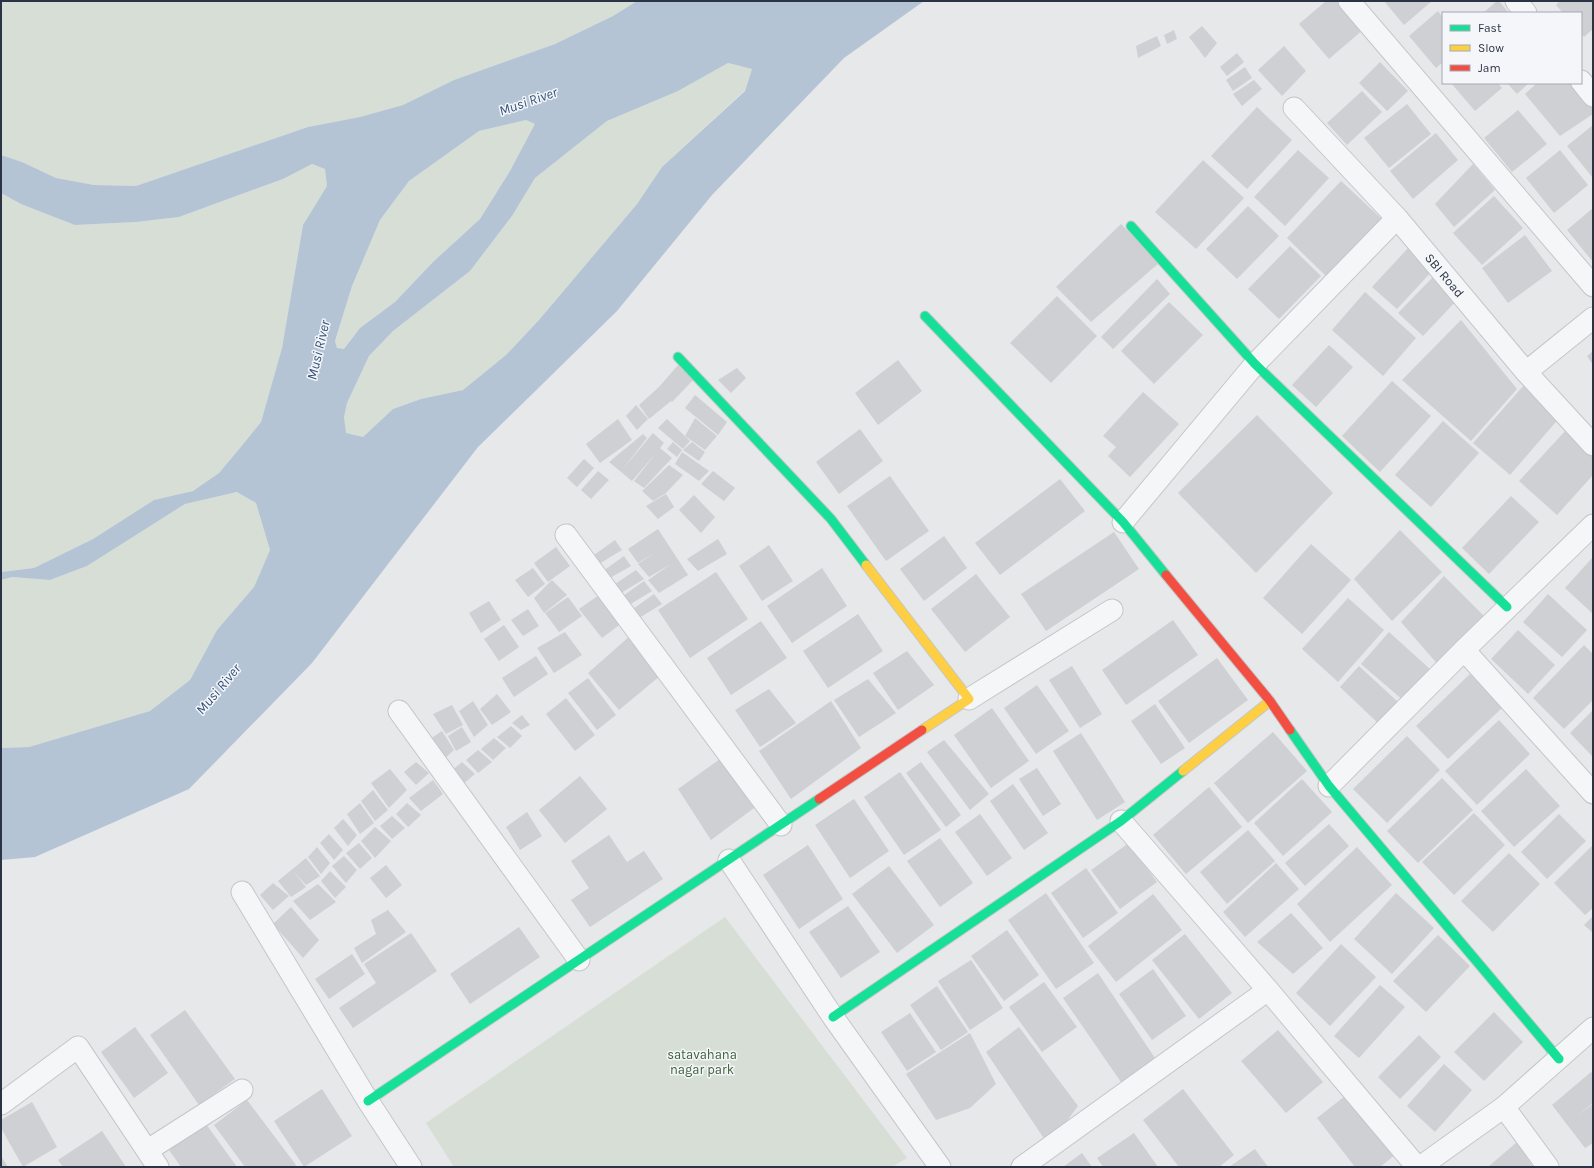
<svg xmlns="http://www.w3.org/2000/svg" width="1594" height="1168" viewBox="0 0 1594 1168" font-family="Karla,sans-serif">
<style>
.green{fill:#d6ded6}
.water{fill:#b4c4d5;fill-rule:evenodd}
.building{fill:#ced0d3}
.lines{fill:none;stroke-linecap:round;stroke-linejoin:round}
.street-casing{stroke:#c4c6c8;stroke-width:23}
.fast-casing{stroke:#c4c6c8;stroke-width:11}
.slow-casing{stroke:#c4c6c8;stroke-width:11}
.jam-casing{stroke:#c4c6c8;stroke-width:11}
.street{stroke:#f5f6f7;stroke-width:21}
.fast{stroke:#16e098;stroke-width:9}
.slow{stroke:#ffcf43;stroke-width:9}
.jam{stroke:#f24e42;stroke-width:9}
.labels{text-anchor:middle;stroke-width:3;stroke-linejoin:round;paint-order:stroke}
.street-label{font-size:13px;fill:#2b3445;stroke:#f4f6f9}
.park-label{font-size:13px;fill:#3f6138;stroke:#f4f6f9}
.water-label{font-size:14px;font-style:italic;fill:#34527a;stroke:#f4f6f9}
</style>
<rect width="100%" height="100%" fill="#e6e8ea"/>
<g class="green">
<path d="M1 1H637L613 16 555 44 454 80 403 105 360 117 308 127 136 186 94 185 56 178 22 162 1 155Z"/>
<path d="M728 63 752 69 745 90 662 167 637 204 539 320 506 355 463 390 421 399 393 409 363 437 345 433 344 417 347 403 369 356 393 331 470 271 512 216 535 178 607 121 678 91Z"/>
<path d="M526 120 536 124 510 171 480 219 433 262 395 302 360 328 344 349 337 348 335 341 352 286 380 220 409 181 479 131Z"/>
<path d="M312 164 325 169 327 186 303 225 282 348 261 422 240 448 219 473 193 491 154 500 93 539 34 568 1 572V193L21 204 76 225 136 222 179 217 283 179Z"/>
<path d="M238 492 256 503 270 550 254 587 217 630 190 680 150 711 29 747 1 748V580L12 577 50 580 87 566 185 504Z"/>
<path d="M725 917 907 1158 892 1167H454L426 1123Z"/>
</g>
<path class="water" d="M637 1H924L844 58 712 195 617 311 478 447 312 663 189 789 35 857 1 860V748L29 747 150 711 190 680 217 630 254 587 270 550 256 503 237 492 185 504 87 566 50 580 12 577 1 580V572L34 568 93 539 154 500 193 491 219 473 240 448 261 422 282 348 303 225 327 186 325 169 312 164 283 179 179 217 136 222 75 225 21 204 1 193V155L22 162 56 178 94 185 136 186 308 127 360 117 403 105 454 80 555 44 613 16ZM728 63 752 69 745 91 662 167 637 204 539 320 506 355 463 390 421 399 393 409 363 437 346 433 344 417 347 403 369 356 393 331 470 271 512 216 535 178 607 121 678 91ZM526 120 535 124 510 171 480 219 433 262 395 302 360 328 344 349 337 348 335 341 352 286 380 220 409 181 479 131Z"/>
<g class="building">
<path d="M1326 1H1342L1365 28 1329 59 1299 24Z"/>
<path d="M1384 1H1432L1404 25Z"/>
<path d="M1497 1H1499L1509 13H1483Z"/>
<path d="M1560 1H1593V29L1584 37 1581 33V13H1563L1556 5Z"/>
<path d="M1438 11 1443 18V62L1436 68 1409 36Z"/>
<path d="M1202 26 1217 43 1205 58 1189 37Z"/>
<path d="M1174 30 1177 39 1167 44 1164 35Z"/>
<path d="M1157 36 1161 46 1138 58 1136 46Z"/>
<path d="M1284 46 1306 71 1282 96 1258 70Z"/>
<path d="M1237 53 1244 62 1227 76 1220 67Z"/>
<path d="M1380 62 1408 91 1387 111 1359 83Z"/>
<path d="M1245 67 1252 78 1233 91 1226 80Z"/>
<path d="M1254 80 1262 89 1242 106 1233 94Z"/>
<path d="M1451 83H1498L1502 88 1475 111Z"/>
<path d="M1507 83H1529L1517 94Z"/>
<path d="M1537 83H1577L1593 103V114L1560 136 1525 94Z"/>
<path d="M1362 91 1382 112 1347 145 1327 123Z"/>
<path d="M1407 104 1431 134 1389 168 1364 138Z"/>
<path d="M1257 107 1292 140 1247 189 1211 156Z"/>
<path d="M1518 110 1547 144 1512 172 1484 138Z"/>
<path d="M1593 125V178L1567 146Z"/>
<path d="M1436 133 1458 160 1413 199 1390 171Z"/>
<path d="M1298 150 1329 178 1285 226 1254 197Z"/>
<path d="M1560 150 1588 185 1554 213 1526 178Z"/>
<path d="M1203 160 1244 198 1196 249 1155 212Z"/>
<path d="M1473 164 1495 190 1454 227 1435 204Z"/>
<path d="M1341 181 1384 221 1329 279 1287 238Z"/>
<path d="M1494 196 1523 228 1482 265 1453 233Z"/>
<path d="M1248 206 1279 236 1237 279 1206 249Z"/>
<path d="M1593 208V262L1567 230Z"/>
<path d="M1121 224 1159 263 1091 322 1056 287Z"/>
<path d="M1525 235 1552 271 1508 303 1482 268Z"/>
<path d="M1290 246 1321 276 1279 319 1248 289Z"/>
<path d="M1409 247 1433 270 1397 309 1372 287Z"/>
<path d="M1435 275 1459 298 1423 336 1398 313Z"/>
<path d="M1157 279 1170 294 1113 349 1101 337Z"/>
<path d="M1365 292 1416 338 1383 376 1332 330Z"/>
<path d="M1057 296 1097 336 1051 383 1010 343Z"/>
<path d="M1169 302 1203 335 1154 384 1121 351Z"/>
<path d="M1461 320 1517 389 1471 441 1402 380Z"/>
<path d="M1329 345 1353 367 1316 407 1292 385Z"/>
<path d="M1593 351V365L1587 356Z"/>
<path d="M898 360 922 391 878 425 855 393Z"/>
<path d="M679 364 695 378 672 402 671 401 649 419 639 405 659 387Z"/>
<path d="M737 368 746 378 731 393 718 380Z"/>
<path d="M1392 381 1431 416 1380 472 1342 436Z"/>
<path d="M1525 384 1561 416 1510 475 1473 443Z"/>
<path d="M1143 392 1179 424 1130 477 1108 456 1116 447 1103 436Z"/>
<path d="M695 395 727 422 718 435 685 408Z"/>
<path d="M636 405 648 419 637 430 626 416Z"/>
<path d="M1257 415 1333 493 1256 573 1178 493Z"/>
<path d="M695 418 717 436 705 450 685 436Z"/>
<path d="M618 419 632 440 600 463 586 444Z"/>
<path d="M667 419 690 441 683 449 658 428Z"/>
<path d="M1443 421 1479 453 1431 507 1395 475Z"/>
<path d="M860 429 883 461 839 494 816 462Z"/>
<path d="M1567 429 1593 452V475L1557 515 1519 481Z"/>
<path d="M653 433 664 443 660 448 672 458 644 488 634 481 656 453 632 481 609 462 643 434 647 438 622 470Z"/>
<path d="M673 442 682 450 677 457 667 449Z"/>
<path d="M692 442 705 452 699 461 683 450Z"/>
<path d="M682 452 709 471 699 481 675 464Z"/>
<path d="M584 459 594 468 577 487 567 478Z"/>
<path d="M669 465 683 475 666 493 653 501 642 491Z"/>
<path d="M598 471 609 480 591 499 581 490Z"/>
<path d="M713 471 735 488 724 501 701 484Z"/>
<path d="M890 476 929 531 886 561 847 506Z"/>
<path d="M1060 479 1085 511 1000 575 975 543Z"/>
<path d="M666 494 674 507 658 519 646 506Z"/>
<path d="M694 495 715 517 701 533 679 510Z"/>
<path d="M1511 496 1539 522 1489 574 1462 548Z"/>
<path d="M658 529 688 575 659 593 648 580 671 564 649 577 638 564 656 552 638 563 628 549Z"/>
<path d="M1400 530 1442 572 1392 621 1354 579Z"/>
<path d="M1114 532 1139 569 1046 631 1021 594Z"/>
<path d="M944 536 967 568 924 601 900 569Z"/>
<path d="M718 539 727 554 698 571 687 559Z"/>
<path d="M615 540 622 550 599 564 594 555Z"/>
<path d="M1311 544 1351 580 1302 634 1263 598Z"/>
<path d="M769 545 793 581 762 601 739 566Z"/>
<path d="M556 547 570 566 548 582 534 563Z"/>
<path d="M624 556 631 566 608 579 603 571Z"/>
<path d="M1593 557V614L1565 588Z"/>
<path d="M533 568 545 584 528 597 515 580Z"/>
<path d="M822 568 847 606 792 643 767 606Z"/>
<path d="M636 570 644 579 621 593 615 584Z"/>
<path d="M716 572 748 619 690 658 658 610Z"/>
<path d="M976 574 1010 617 965 652 931 609Z"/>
<path d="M1444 576 1488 620 1440 667 1401 622Z"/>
<path d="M552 580 567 595 544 613 534 598Z"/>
<path d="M644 581 652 591 629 605 623 596Z"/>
<path d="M602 593 622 623 602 638 579 609Z"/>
<path d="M654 594 662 604 639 618 633 609Z"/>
<path d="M1548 594 1587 630 1562 657 1523 622Z"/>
<path d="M568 597 582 616 559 632 545 613Z"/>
<path d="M1348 598 1384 630 1338 682 1302 649Z"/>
<path d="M489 601 501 620 481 633 469 613Z"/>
<path d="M528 609 539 626 523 636 511 620Z"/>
<path d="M858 614 883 651 828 688 803 651Z"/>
<path d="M1173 620 1198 655 1126 705 1102 670Z"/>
<path d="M761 621 787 658 731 695 707 658Z"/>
<path d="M504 625 519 647 499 661 484 639Z"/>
<path d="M1518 630 1555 665 1528 694 1491 659Z"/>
<path d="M565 632 582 655 554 673 537 648Z"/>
<path d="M1389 632 1431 670 1404 701 1361 664Z"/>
<path d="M631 635 666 671 619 710 588 673Z"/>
<path d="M1584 645 1593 654V700L1564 729 1533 698Z"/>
<path d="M907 651 934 685 898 710 873 673Z"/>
<path d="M536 656 548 674 514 697 502 678Z"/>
<path d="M1217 658 1248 700 1189 743 1158 701Z"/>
<path d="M1072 666 1102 714 1080 728 1049 680Z"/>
<path d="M1359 666 1399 703 1379 724 1340 687Z"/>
<path d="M1470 674 1502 708 1448 759 1416 726Z"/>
<path d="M588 678 616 715 597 730 568 693Z"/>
<path d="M868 679 896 713 859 737 834 700Z"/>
<path d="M1037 685 1069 731 1036 754 1004 708Z"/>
<path d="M769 689 796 723 760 747 735 710Z"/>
<path d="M497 694 511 712 492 725 480 709Z"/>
<path d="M566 698 595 735 575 751 546 714Z"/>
<path d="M473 701 488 725 474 737 459 711Z"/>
<path d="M831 701 861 748 791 799 759 751Z"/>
<path d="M1155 704 1185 748 1161 764 1131 721Z"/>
<path d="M452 705 463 725 446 734 433 714Z"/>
<path d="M992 708 1029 761 991 788 954 735Z"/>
<path d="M1593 710V757L1570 733Z"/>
<path d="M522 715 530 725 521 730 512 723Z"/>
<path d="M1499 720 1530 754 1477 805 1445 771Z"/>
<path d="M511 726 522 736 510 748 497 737Z"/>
<path d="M462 727 471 742 456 751 448 736Z"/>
<path d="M442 731 454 750 441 762 427 741Z"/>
<path d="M1273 732 1307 771 1248 823 1214 783Z"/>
<path d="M1081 733 1125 802 1097 820 1053 751Z"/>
<path d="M1407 736 1440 770 1387 823 1353 789Z"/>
<path d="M494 738 506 748 493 760 481 749Z"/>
<path d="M944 740 989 794 970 810 927 752Z"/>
<path d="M478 750 492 762 478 773 466 760Z"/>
<path d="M720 759 754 808 711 840 678 789Z"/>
<path d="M416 762 429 773 416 785 404 772Z"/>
<path d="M462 762 475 774 462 785 450 772Z"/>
<path d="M921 762 961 815 946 827 906 773Z"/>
<path d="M1037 768 1061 804 1043 816 1019 779Z"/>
<path d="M390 769 407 790 389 808 371 783Z"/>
<path d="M1526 769 1560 806 1514 847 1481 811Z"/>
<path d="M900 772 941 830 904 855 864 797Z"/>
<path d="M580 776 607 809 565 843 539 810Z"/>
<path d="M1442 778 1473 810 1418 863 1387 831Z"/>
<path d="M1302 779 1332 812 1283 856 1254 823Z"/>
<path d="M433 780 443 794 421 811 409 798Z"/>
<path d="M1013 784 1048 833 1024 850 990 801Z"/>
<path d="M1209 787 1242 827 1186 874 1153 835Z"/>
<path d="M373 790 388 810 375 821 361 801Z"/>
<path d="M854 799 889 851 850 878 815 825Z"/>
<path d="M360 803 374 823 360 834 347 814Z"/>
<path d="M407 803 421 815 408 827 396 814Z"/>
<path d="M527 812 542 836 520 850 506 827Z"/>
<path d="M1474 813 1505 845 1454 895 1422 862Z"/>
<path d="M980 814 1012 858 987 876 955 832Z"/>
<path d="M1559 814 1586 841 1547 879 1521 852Z"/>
<path d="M392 816 405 828 392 839 380 826Z"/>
<path d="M343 819 357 835 348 846 334 828Z"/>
<path d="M1329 824 1349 846 1305 886 1285 863Z"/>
<path d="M375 827 391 841 375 858 361 841Z"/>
<path d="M1248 830 1275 861 1227 904 1200 872Z"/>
<path d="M329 834 343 850 334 860 320 843Z"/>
<path d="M609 835 627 862 644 851 663 879 590 927 571 900 589 888 571 861Z"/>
<path d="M940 838 973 883 940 907 907 861Z"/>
<path d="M359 843 372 858 360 869 346 853Z"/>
<path d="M1129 843 1157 882 1120 909 1091 870Z"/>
<path d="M808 845 843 899 799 929 763 875Z"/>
<path d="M1593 845V908L1585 915 1554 883Z"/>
<path d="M317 847 330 863 321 874 308 857Z"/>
<path d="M1357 847 1392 885 1330 942 1297 904Z"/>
<path d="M1509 853 1540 884 1493 932 1461 901Z"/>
<path d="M344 856 357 870 346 883 332 866Z"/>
<path d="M306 858 320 876 306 885 293 871 306 887 291 897 278 881Z"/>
<path d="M1276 863 1299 889 1245 937 1223 912Z"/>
<path d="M386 865 402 885 386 898 370 878Z"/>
<path d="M889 866 934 925 897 953 852 894Z"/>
<path d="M1086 868 1118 913 1083 938 1051 893Z"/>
<path d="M330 871 346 887 335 898 321 881Z"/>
<path d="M273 883 289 896 273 910 260 895Z"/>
<path d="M318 884 336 902 310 920 293 901Z"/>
<path d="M1046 893 1094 963 1056 989 1008 920Z"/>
<path d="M1396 893 1434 928 1392 974 1354 939Z"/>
<path d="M1153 894 1182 930 1116 982 1088 946Z"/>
<path d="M848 906 880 952 841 978 809 932Z"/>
<path d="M291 907 319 940 303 958 273 924Z"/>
<path d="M388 910 406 932 362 963 354 948 376 934 371 920Z"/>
<path d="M1291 913 1323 948 1293 974 1257 942Z"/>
<path d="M1593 916V933L1584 925Z"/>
<path d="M519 927 540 957 470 1004 450 974Z"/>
<path d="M1007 930 1039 975 1004 1001 971 956Z"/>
<path d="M411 933 437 971 353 1028 339 1008 376 983 364 964Z"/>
<path d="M1185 934 1232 993 1199 1019 1152 960Z"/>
<path d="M1438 935 1470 966 1426 1012 1393 981Z"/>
<path d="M1341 944 1376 977 1330 1026 1296 993Z"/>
<path d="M352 954 365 974 329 999 315 979Z"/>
<path d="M971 960 1003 1008 970 1030 938 981Z"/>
<path d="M1153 969 1186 1016 1152 1040 1119 994Z"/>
<path d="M1098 973 1157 1061 1123 1085 1063 998Z"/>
<path d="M1044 982 1077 1027 1042 1052 1009 1007Z"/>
<path d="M1380 985 1405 1007 1359 1058 1334 1036Z"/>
<path d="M937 986 968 1032 941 1050 910 1005Z"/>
<path d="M185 1010 235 1079 199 1105 150 1035Z"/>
<path d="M1494 1012 1523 1042 1484 1081 1454 1052Z"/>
<path d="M910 1013 936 1052 907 1071 881 1032Z"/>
<path d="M135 1027 168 1073 134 1098 101 1052Z"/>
<path d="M1019 1027 1078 1106 1064 1125 1045 1140 986 1052Z"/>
<path d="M1278 1030 1323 1082 1286 1113 1241 1061Z"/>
<path d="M970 1033 996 1084 970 1108 936 1120 906 1074Z"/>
<path d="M1419 1035 1441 1057 1400 1099 1378 1077Z"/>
<path d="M1444 1064 1472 1090 1435 1132 1407 1106Z"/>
<path d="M1591 1072 1593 1074V1103L1577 1116 1593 1104V1143L1585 1148 1552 1105Z"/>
<path d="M322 1089 352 1136 304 1167 274 1121Z"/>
<path d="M1183 1089 1234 1155 1219 1167H1179L1143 1120Z"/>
<path d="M1349 1093 1396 1154 1380 1167H1355L1317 1118Z"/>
<path d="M247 1100 296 1165 293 1167H245L214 1125Z"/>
<path d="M32 1102 57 1147 23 1167 1 1128V1120Z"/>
<path d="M206 1124 237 1167H181L169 1150Z"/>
<path d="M102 1131 126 1167H63L58 1160Z"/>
<path d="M1134 1133 1158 1167H1103L1097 1158Z"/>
<path d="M1517 1142 1533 1167H1488Z"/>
<path d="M1255 1149 1268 1167H1229Z"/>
<path d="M1082 1153 1092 1167H1063Z"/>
<path d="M1 1156 8 1167H1Z"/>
</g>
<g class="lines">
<g class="street-casing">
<g id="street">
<path d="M1349 1 1593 286"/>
<path d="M1516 1 1526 13"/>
<path d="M1581 81 1593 96"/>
<path d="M1294 108 1397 218 1526 372 1593 445"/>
<path d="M1526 372 1593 318"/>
<path d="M1123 522 1255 364 1397 218"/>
<path d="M566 535 781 825"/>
<path d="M1464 650 1593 793"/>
<path d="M969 699 1112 610"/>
<path d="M399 711 579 960"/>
<path d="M1329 786 1464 650 1593 525"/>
<path d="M1121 821 1268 990 1417 1167"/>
<path d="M729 860 833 1017 940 1167"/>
<path d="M242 892 368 1101 411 1167"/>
<path d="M1 1104 78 1047 158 1167"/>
<path d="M1504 1107 1548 1167"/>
<path d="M148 1150 242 1090"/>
<path d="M1022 1167 1268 990"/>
<path d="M1420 1167 1504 1107 1593 1028"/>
</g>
</g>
<g class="fast-casing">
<g id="fast">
<path d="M1131 226 1255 364 1507 607"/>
<path d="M925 316 1123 522 1166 575"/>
<path d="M678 357 831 519 866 565"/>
<path d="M1290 730 1329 786 1559 1059"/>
<path d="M833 1017 1121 821 1183 771"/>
<path d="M368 1101 819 799"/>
</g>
</g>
<g class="slow-casing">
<g id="slow">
<path d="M866 565 969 699 922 730"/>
<path d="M1183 771 1270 701"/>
</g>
</g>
<g class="jam-casing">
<g id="jam">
<path d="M1166 575 1270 701 1290 730"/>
<path d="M819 799 922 730"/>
</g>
</g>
<use href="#street" class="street"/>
<use href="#fast" class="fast"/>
<use href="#slow" class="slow"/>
<use href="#jam" class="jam"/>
</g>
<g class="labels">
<g class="street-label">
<text transform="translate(1445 275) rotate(50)" y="5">SBI Road</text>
</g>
<g class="park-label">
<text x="702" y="1059">satavahana<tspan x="702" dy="15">nagar park</tspan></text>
</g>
<g class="water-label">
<text transform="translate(528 101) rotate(-19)" y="5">Musi River</text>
<text transform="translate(318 350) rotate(-77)" y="5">Musi River</text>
<text transform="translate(218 689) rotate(-50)" y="5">Musi River</text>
</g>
</g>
<rect width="1594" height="1168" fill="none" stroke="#2b3445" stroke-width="4"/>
<rect x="1442" y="12" width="140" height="72" fill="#f4f6f9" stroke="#a4a8b1"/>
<rect x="1450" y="25" width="20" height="6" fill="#16e098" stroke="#a4a8b1"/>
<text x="1478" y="32" font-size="12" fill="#2b3445">Fast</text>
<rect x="1450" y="45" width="20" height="6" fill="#ffcf43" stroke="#a4a8b1"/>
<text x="1478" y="52" font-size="12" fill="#2b3445">Slow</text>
<rect x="1450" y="65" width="20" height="6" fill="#f24e42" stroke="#a4a8b1"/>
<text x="1478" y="72" font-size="12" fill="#2b3445">Jam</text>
</svg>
